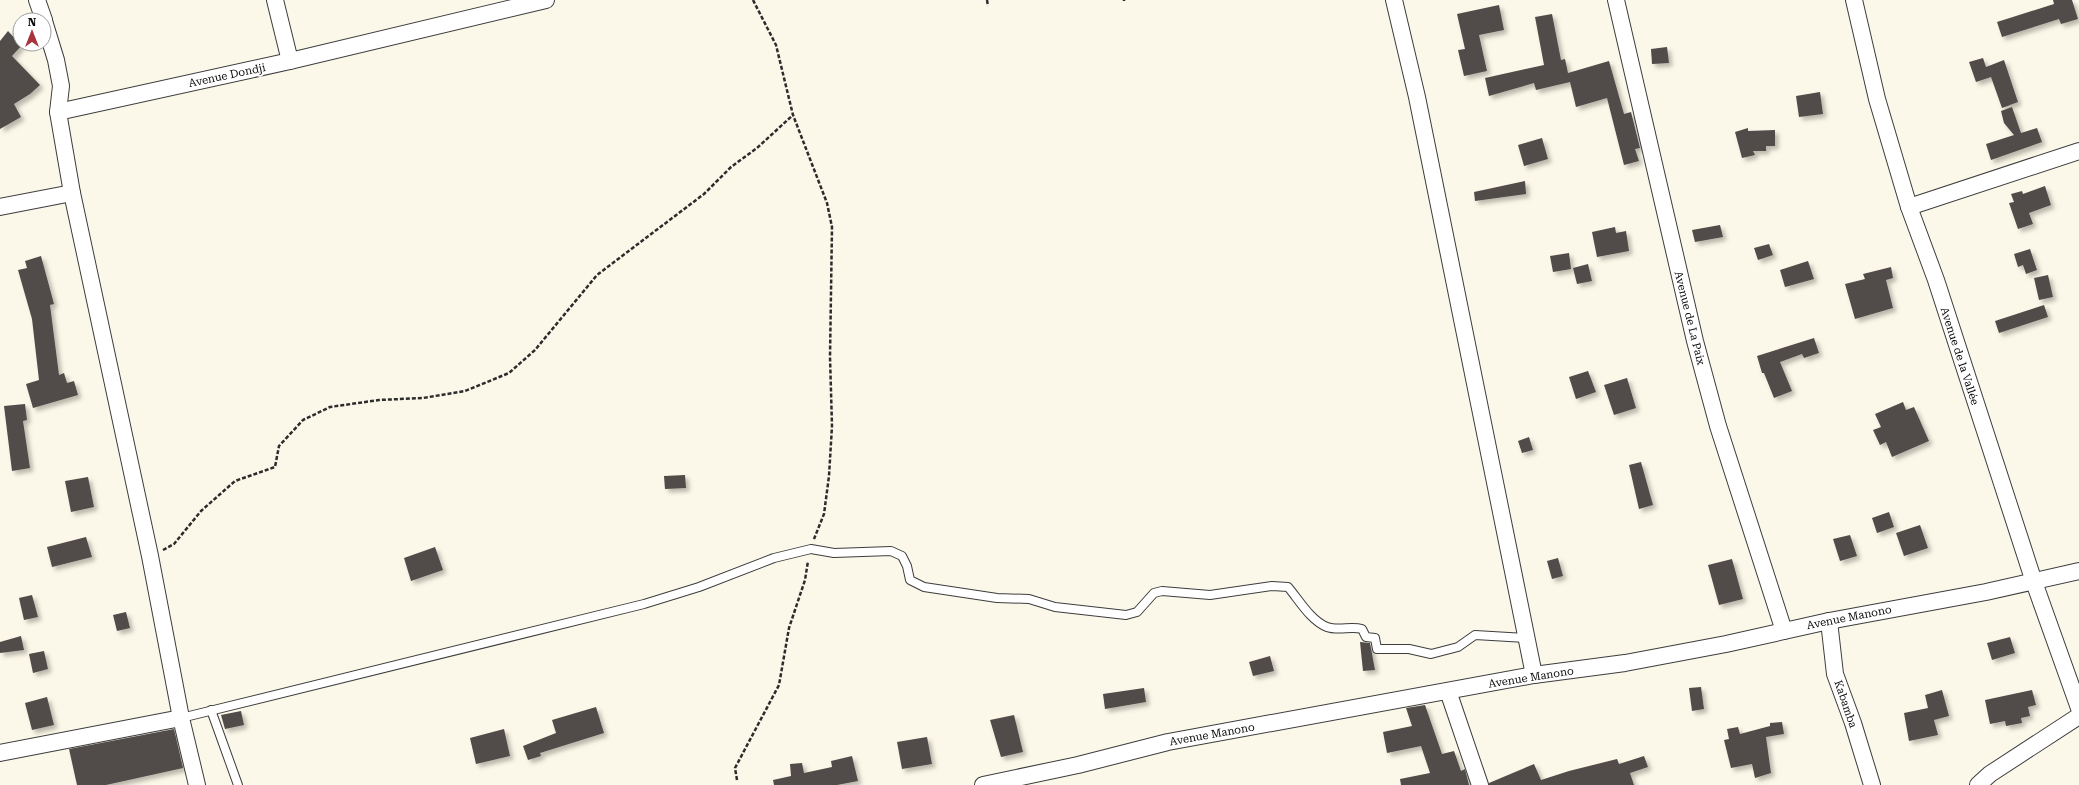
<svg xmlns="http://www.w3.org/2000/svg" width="2079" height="785" viewBox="0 0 2079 785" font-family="'Roboto Serif',serif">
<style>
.building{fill:#514b48;filter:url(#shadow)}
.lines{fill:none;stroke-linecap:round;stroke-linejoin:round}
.service-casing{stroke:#3d3d3d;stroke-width:10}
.minor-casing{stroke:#3d3d3d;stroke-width:18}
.path{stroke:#2c2c2c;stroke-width:2.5;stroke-dasharray:4 2;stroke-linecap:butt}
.service{stroke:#fff;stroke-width:8}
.minor{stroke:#fff;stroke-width:16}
.labels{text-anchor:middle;stroke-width:4;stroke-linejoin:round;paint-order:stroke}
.street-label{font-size:11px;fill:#0a0a0a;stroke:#fff}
</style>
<defs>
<filter id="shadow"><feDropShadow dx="3.5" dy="3.5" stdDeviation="2" flood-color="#0004"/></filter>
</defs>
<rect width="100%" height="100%" fill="#fcf8e9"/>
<g class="building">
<path d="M2053 0H2072L2078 19 2061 24 2059 19 2002 37 1997 22 2054 4Z"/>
<path d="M1499 5 1504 30 1479 35 1487 71 1464 76 1458 50 1465 49 1457 14Z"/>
<path d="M1552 14 1561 60 1565 59 1568 73 1609 61 1624 114 1631 112 1640 148 1635 149 1639 161 1624 165 1607 98 1576 107 1570 82 1536 90 1534 83 1489 96 1485 78 1544 65 1535 17Z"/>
<path d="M8 31 20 44H23L12 56 40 85 30 94 14 104 21 117 0 129V41Z"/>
<path d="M1667 47 1669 63 1652 64 1651 49Z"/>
<path d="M1983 58 1986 67 2004 60 2018 102 2002 108 1991 77 1976 82 1969 62Z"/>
<path d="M1820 92 1823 114 1799 117 1796 96Z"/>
<path d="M2012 107 2021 133 2037 128 2042 142 1991 160 1986 144 2014 135 2004 123 2001 111Z"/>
<path d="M1748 128V131L1775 130V146H1766V151H1753L1755 155 1742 158 1735 132Z"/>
<path d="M1542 138 1548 159 1524 166 1518 145Z"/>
<path d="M1525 181 1526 194 1475 201 1474 192Z"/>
<path d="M2045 186 2051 205 2029 213 2033 224 2018 229 2009 203 2014 202 2011 194 2022 191 2023 194Z"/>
<path d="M1720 225 1723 237 1695 242 1692 230Z"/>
<path d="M1615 227 1616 233 1626 231 1629 251 1597 257 1592 232Z"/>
<path d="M1769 244 1773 255 1758 260 1754 248Z"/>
<path d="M2030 249 2037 270 2026 274 2023 265 2018 267 2014 254Z"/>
<path d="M1569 253 1571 269 1553 272 1550 256Z"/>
<path d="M41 256 54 304 50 305 59 375 64 373 67 383 74 381 78 395 33 408 26 384 39 380 32 319 18 270 27 268 25 261Z"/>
<path d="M1808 261 1814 279 1785 287 1780 270Z"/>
<path d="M1588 264 1592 281 1577 284 1573 268Z"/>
<path d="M1891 267 1893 278 1886 280 1893 308 1855 319 1845 284 1865 279 1863 274Z"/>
<path d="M2048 275 2053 297 2039 300 2034 278Z"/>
<path d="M2044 305 2048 317 1999 333 1995 321Z"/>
<path d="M1814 338 1819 353 1804 358 1802 354 1780 362 1792 391 1774 398 1764 373H1762L1757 356Z"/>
<path d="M1588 371 1596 392 1576 399 1569 377Z"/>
<path d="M1627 378 1636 408 1614 415 1604 385Z"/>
<path d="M1903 402 1906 410 1914 407 1929 441 1892 457 1886 442 1880 445 1873 430 1881 427 1875 414Z"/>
<path d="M25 404 27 420 23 421 30 468 12 471 4 406Z"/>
<path d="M1529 437 1533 450 1522 453 1518 441Z"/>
<path d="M1641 462 1653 505 1639 509 1629 465Z"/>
<path d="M685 475 686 488 665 489 664 476Z"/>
<path d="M88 477 94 507 71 512 65 481Z"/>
<path d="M1889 512 1894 527 1877 533 1872 518Z"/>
<path d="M1920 525 1928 548 1904 556 1896 533Z"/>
<path d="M1850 535 1857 556 1840 561 1833 539Z"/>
<path d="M86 537 92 557 52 567 47 547Z"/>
<path d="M435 547 443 570 411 581 404 558Z"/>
<path d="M1558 558 1563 576 1552 579 1547 561Z"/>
<path d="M1732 559 1743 599 1719 605 1708 565Z"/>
<path d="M32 595 38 617 24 620 19 598Z"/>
<path d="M126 612 130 628 117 631 113 615Z"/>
<path d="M21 636 24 650 0 653V642Z"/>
<path d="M2010 637 2015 653 1992 660 1987 643Z"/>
<path d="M1360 642 1370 643 1375 670 1363 671Z"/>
<path d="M44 651 48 669 33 673 29 654Z"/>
<path d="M1270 656 1274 671 1253 676 1249 662Z"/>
<path d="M1701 687 1704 709 1692 711 1689 688Z"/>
<path d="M1144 688 1146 702 1105 709 1103 694Z"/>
<path d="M1942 690 1949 716 1934 720 1938 735 1909 741 1904 713 1928 708 1925 695Z"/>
<path d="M2032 690 2036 705 2028 707 2030 716 2021 718 2022 723 2006 726 2005 721 1990 724 1985 700Z"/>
<path d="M47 697 54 725 32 730 25 703Z"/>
<path d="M1425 705 1442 754 1454 751 1461 771 1465 769 1469 785H1401L1400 779 1430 773 1421 746 1387 753 1383 732 1412 726 1406 708Z"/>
<path d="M596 707 604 733 540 753 541 756 528 760 523 746 556 733 552 720Z"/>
<path d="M241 711 244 725 225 729 221 715Z"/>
<path d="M1014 715 1023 752 1001 757 990 720Z"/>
<path d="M1782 722 1784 734 1766 737 1771 773 1755 778 1752 764 1731 768 1724 740 1729 739 1727 729 1738 727 1740 734 1770 726V723Z"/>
<path d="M174 729 183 768 106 785H77L69 749Z"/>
<path d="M504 729 510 756 476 764 470 738Z"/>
<path d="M927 737 932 764 902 769 897 742Z"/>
<path d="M852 756 858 781 837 785H774L773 780 791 776 790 764 802 763 804 773 832 767 831 761Z"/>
<path d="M1644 756 1648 767 1630 773 1634 785H1489V783L1534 764 1541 780 1569 771 1617 759 1619 764Z"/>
</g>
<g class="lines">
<g class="service-casing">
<g id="service">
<path d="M211 710 238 785"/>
<path d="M181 718 644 604 699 587 774 558 811 549 834 553 891 551 902 556 907 566 910 580 924 587 997 598 1029 599 1055 607 1126 615 1137 612 1154 593 1162 591 1210 595 1272 586 1288 587C1299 600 1311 621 1327 627 1338 631 1351 626 1362 629L1366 637 1375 638 1377 649H1409L1431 654 1458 647 1475 635 1526 638"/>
</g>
</g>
<g class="minor-casing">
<g id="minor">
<path d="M37 0 44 20"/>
<path d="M275 0 290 61"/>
<path d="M1394 0 1417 97 1534 675"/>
<path d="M1616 0 1695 341 1718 426 1784 631"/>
<path d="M1854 0 1877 99 1909 207 1936 280 2034 582 2079 708"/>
<path d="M44 21 56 60 61 86 58 112 72 193 150 556 181 718 197 785"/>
<path d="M58 112 290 61 546 0"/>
<path d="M0 207 72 193"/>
<path d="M1909 207 2079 151"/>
<path d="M1829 621 1835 674 1853 723 1872 785"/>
<path d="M1448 691 1480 785"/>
<path d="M0 753 181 718"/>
<path d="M983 785 1078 765 1168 742 1534 675 1625 663 1726 644 1829 621 1986 592 2079 571"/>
<path d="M1978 785 1990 774 2079 716"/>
</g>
</g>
<g class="path">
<path d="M753 0 776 45 793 115 827 203 832 227 830 357 832 426 829 476 824 514 814 539"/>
<path d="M987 0 988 6"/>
<path d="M1124 0V1"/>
<path d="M163 550 174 544 201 511 235 481 275 467 279 446 303 420 330 407 379 400 423 398 465 391 509 373 535 350 597 275 704 194 731 167 757 148 793 115"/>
<path d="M737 780 735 768 779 685 789 628 805 580 808 561"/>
</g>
<use href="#service" class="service"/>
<use href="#minor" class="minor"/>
</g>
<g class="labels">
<g class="street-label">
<text transform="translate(227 75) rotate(-12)" y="4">Avenue Dondji</text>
<text transform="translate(1690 318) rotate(76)" y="4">Avenue de La Paix</text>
<text transform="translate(1960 356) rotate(72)" y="4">Avenue de la Vallée</text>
<text transform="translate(1849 617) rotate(-11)" y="4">Avenue Manono</text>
<text transform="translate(1531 677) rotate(-9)" y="4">Avenue Manono</text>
<text transform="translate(1846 704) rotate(71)" y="4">Kabamba</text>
<text transform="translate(1212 734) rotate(-10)" y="4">Avenue Manono</text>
</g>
</g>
<g transform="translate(32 32)"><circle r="19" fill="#ffffff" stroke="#9d9d9d"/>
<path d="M0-3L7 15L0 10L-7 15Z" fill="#a7353e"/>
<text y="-6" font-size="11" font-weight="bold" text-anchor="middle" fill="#0a0a0a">N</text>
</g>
</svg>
